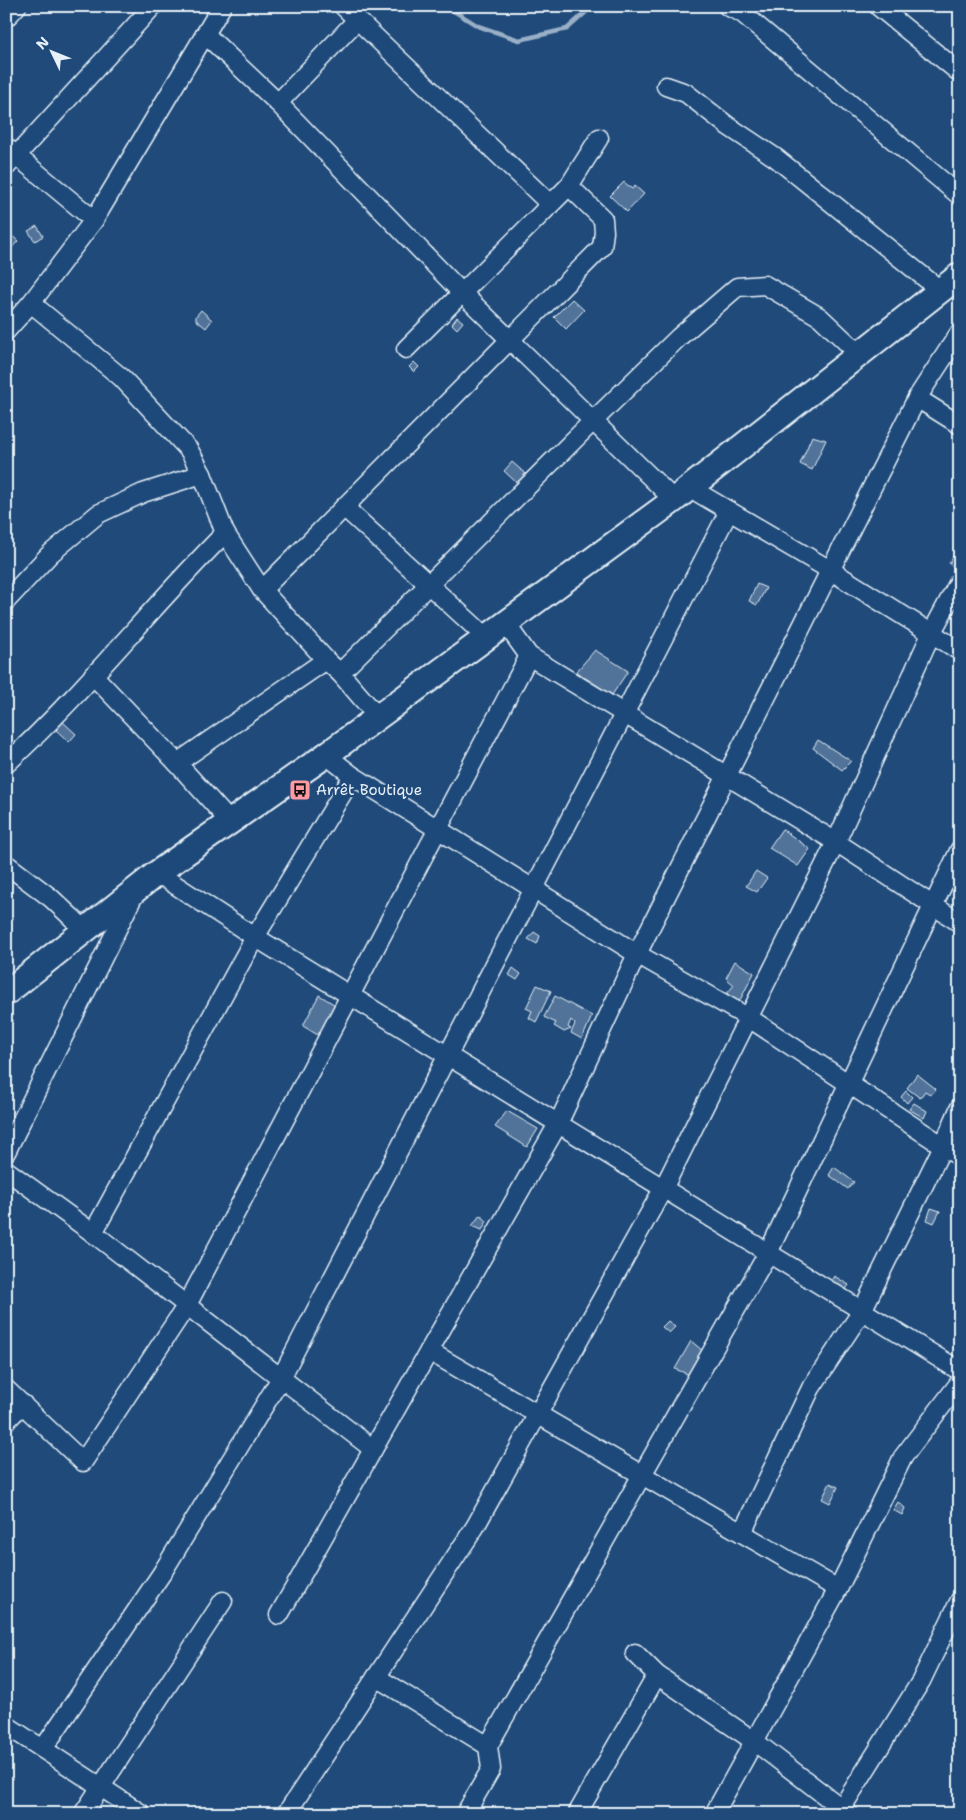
<svg xmlns="http://www.w3.org/2000/svg" width="966" height="1820" viewBox="0 0 966 1820" font-family="'Shantell Sans',sans-serif">
<style>
.lines{fill:none;stroke-linecap:round;stroke-linejoin:round}
.stream{stroke:#9ab0c7;stroke-width:4.5}
.building{fill:#517399;stroke:#e8f1f8}
.minor-casing{stroke:#e8f1f8;stroke-width:21}
.secondary-casing{stroke:#e8f1f8;stroke-width:28}
.minor{stroke:#1f4a7a;stroke-width:18}
.secondary{stroke:#1f4a7a;stroke-width:24}
.labels{text-anchor:middle;stroke-width:4.5;stroke-linejoin:round;paint-order:stroke}
.poi-label{font-size:15px;fill:#e8f1f8;stroke:#1f4a7a;text-anchor:start}
</style>
<rect width="100%" height="100%" fill="#1f4a7a"/>
<filter id="ink" filterUnits="userSpaceOnUse"><feTurbulence type="fractalNoise" baseFrequency=".02" numOctaves="2"/><feDisplacementMap in="SourceGraphic" scale="10" xChannelSelector="R" yChannelSelector="G"/><feConvolveMatrix kernelMatrix="1 2 1 2 8 2 1 2 1" color-interpolation-filters="sRGB"/></filter>
<g filter="url(#ink)">
<g class="lines">
<path class="stream" d="M446 6 478 26 519 40 567 29 586 12 587 6"/>
</g>
<g class="building">
<path d="M624 182 632 189 635 186 644 194 627 212 610 196Z"/>
<path d="M37 226 43 236 35 241 28 231Z"/>
<path d="M11 235 18 241 6 254V241Z"/>
<path d="M572 299 584 310 566 329 554 317Z"/>
<path d="M201 310 212 320 206 328 196 320V316Z"/>
<path d="M457 317 463 322 457 329 452 324Z"/>
<path d="M414 362 419 367 414 372 409 367Z"/>
<path d="M812 436 826 440 812 470 800 464Z"/>
<path d="M512 462 527 475 518 484 504 471Z"/>
<path d="M953 556 960 559 957 567 949 564Z"/>
<path d="M757 584 766 588 757 605 749 601Z"/>
<path d="M595 650 628 671 612 695 576 672Z"/>
<path d="M63 722 76 734 69 742 56 730Z"/>
<path d="M818 740 851 761 842 770 813 748Z"/>
<path d="M782 829 810 849 798 866 769 848Z"/>
<path d="M756 871 767 878 757 892 746 886Z"/>
<path d="M534 932 540 936 537 944 528 939Z"/>
<path d="M735 961 754 973 739 1002 726 995 734 985 726 978Z"/>
<path d="M513 968 521 974 517 980 509 975Z"/>
<path d="M537 985 551 991 536 1022 529 1018 532 1011 526 1008Z"/>
<path d="M319 995 337 1006 321 1037 303 1026Z"/>
<path d="M555 996 592 1016 582 1039 571 1033 575 1024 571 1020 568 1027 571 1029 564 1032 554 1026 556 1023 544 1017Z"/>
<path d="M917 1074 936 1089 931 1095 925 1091 920 1098 907 1088Z"/>
<path d="M906 1091 912 1097 907 1103 901 1097Z"/>
<path d="M914 1103 927 1111 924 1118 909 1109Z"/>
<path d="M507 1111 538 1129 527 1147 495 1127Z"/>
<path d="M834 1167 854 1182 848 1189 829 1175Z"/>
<path d="M931 1208 940 1211 934 1223 927 1220Z"/>
<path d="M480 1215 487 1221 482 1230 472 1226Z"/>
<path d="M834 1276 849 1285 843 1293 829 1285Z"/>
<path d="M668 1321 675 1327 669 1333 662 1327Z"/>
<path d="M691 1341 703 1351 690 1375 675 1369Z"/>
<path d="M830 1483 838 1487 830 1503 822 1499Z"/>
<path d="M898 1502 905 1508 902 1515 893 1510Z"/>
</g>
<g class="lines">
<g class="minor-casing">
<g id="minor">
<path d="M343 6 550 204"/>
<path d="M727 6 742 13 960 196"/>
<path d="M878 6 960 73"/>
<path d="M6 18 17 6"/>
<path d="M205 34 278 103 462 293 674 500"/>
<path d="M666 86 686 93 728 126 776 158 940 290"/>
<path d="M278 103 357 20"/>
<path d="M6 147 94 220"/>
<path d="M6 167 153 6"/>
<path d="M31 303 122 378 189 450 202 474 225 533 262 590 326 660 340 673 377 716"/>
<path d="M6 331 31 303 94 220 222 6"/>
<path d="M406 349 569 186 599 138"/>
<path d="M917 398 960 425"/>
<path d="M690 488 830 570 960 651"/>
<path d="M344 507 487 638"/>
<path d="M262 590 602 247 604 232 603 219 569 186"/>
<path d="M6 601 50 554 98 514 143 493 202 474"/>
<path d="M506 624 529 656 836 842 960 923"/>
<path d="M340 673 593 421 679 337 737 287 765 285 820 317 859 354"/>
<path d="M93 675 177 763"/>
<path d="M326 755 353 776 637 954 749 1018 960 1157"/>
<path d="M6 764C85 692 150 608 225 533"/>
<path d="M230 822 177 763 326 660"/>
<path d="M6 864 51 898 85 930"/>
<path d="M157 873 255 937 960 1371"/>
<path d="M6 1152 135 893"/>
<path d="M6 1170 93 1233 373 1449"/>
<path d="M93 1233 255 937 353 776"/>
<path d="M429 1351 838 1589"/>
<path d="M6 1389 83 1462 187 1305 529 656"/>
<path d="M6 1421 23 1404"/>
<path d="M742 1533 811 1388 862 1311 943 1146 960 1107"/>
<path d="M279 1615 558 1124 637 954 917 398 960 332"/>
<path d="M635 1653 657 1675 754 1741 849 1814"/>
<path d="M376 1677 488 1746"/>
<path d="M6 1725 142 1814"/>
<path d="M43 1749 162 1573 281 1378 729 511"/>
<path d="M83 1814 223 1601"/>
<path d="M286 1814 475 1527 663 1189 836 842 931 634 960 580"/>
<path d="M465 1814 491 1769 488 1746 768 1253 960 849"/>
<path d="M577 1814 657 1675"/>
<path d="M714 1814 838 1589 903 1457 960 1382"/>
<path d="M838 1814 921 1681 960 1600"/>
</g>
</g>
<g class="secondary-casing">
<path id="secondary" d="M6 993 157 873 326 755 674 500 960 275"/>
</g>
<use href="#minor" class="minor"/>
<use href="#secondary" class="secondary"/>
</g>
</g>
<defs>
<g id="bus-square" transform="scale(1.125)"><rect x="-9" y="-9" width="18" height="18" rx="4" fill="#ff9aa2" stroke="#1f4a7a"/><path d="M-5-6H5V4H4V6H2V4H-2V6H-4V4H-5ZM-3.5-4V0h7V-4ZM-3.5 1.2v1.5H-2V1.2ZM2 1.2v1.5H3.5V1.2Z" fill="#111"/></g>
</defs>
<g fill-rule="evenodd">
<use href="#bus-square" x="300" y="790"/>
</g>
<g class="labels">
<g class="poi-label">
<text x="316" y="795">Arrêt Boutique</text>
</g>
</g>
<rect width="966" height="1820" fill="none" stroke="#1f4a7a" stroke-width="25"/>
<rect x="12" y="12" width="941" height="1795" fill="none" stroke="#e8f1f8" stroke-width="2" filter="url(#ink)"/>
<g transform="translate(52 52) rotate(313)" stroke="#1f4a7a" stroke-width="4" paint-order="stroke">
<path d="M0-4L9 19L0 12L-9 19Z" fill="#e8f1f8"/>
<text y="-8" font-size="14" font-weight="bold" text-anchor="middle" fill="#e8f1f8">N</text>
</g>
</svg>
